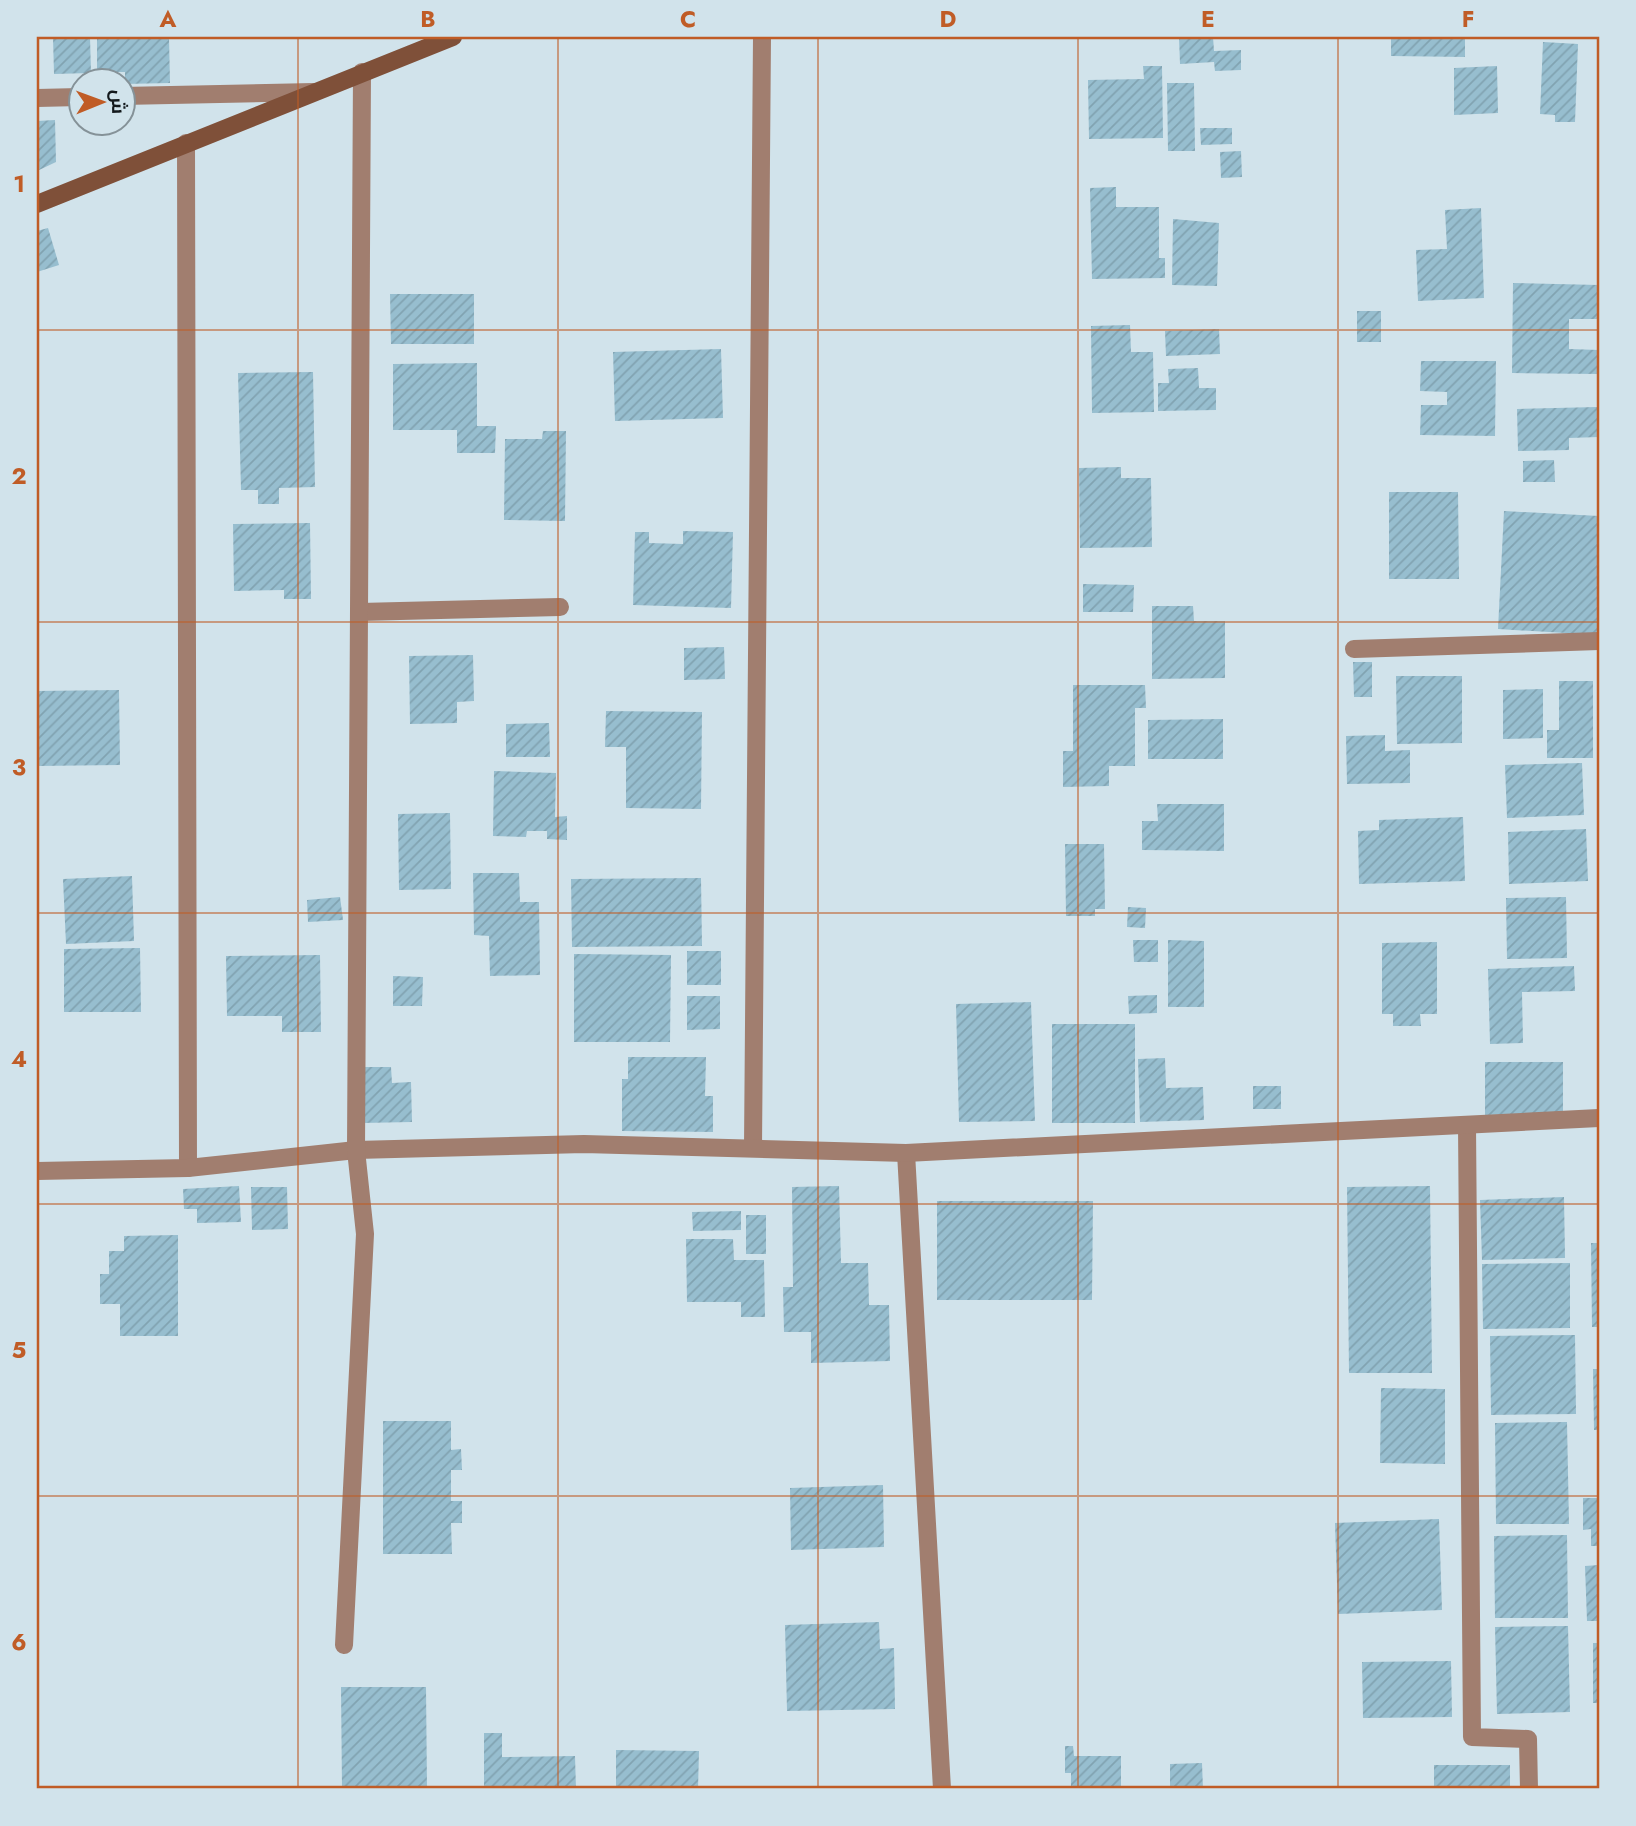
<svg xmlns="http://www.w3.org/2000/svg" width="1636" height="1826" viewBox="0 0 1636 1826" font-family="Jost,Cairo,sans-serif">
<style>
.building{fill:url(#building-hatch)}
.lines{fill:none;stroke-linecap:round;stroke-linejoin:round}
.street{stroke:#a17e6f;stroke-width:18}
.secondary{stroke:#7f5039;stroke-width:18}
.grid{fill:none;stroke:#c05c26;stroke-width:2;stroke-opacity:0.55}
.neatline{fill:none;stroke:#c05c26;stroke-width:2.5}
.grid-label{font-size:23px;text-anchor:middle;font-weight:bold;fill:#c05c26}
</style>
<defs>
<pattern id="building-hatch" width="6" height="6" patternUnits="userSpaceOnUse" patternTransform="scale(1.75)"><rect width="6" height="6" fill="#97becf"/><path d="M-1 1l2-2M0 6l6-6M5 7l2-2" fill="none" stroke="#81a3b1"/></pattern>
</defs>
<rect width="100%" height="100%" fill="#d1e3eb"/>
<g class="building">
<path d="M53 37H90L91 73 54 74Z"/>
<path d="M97 37H169L170 83 125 84V72H97Z"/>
<path d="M1179 37H1213L1214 51 1241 50V70L1215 71 1214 62 1180 64Z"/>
<path d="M1391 37H1465V57L1391 56Z"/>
<path d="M1543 42 1578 44 1575 122H1555V115L1540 114Z"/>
<path d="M1143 66H1162L1163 138 1089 139 1088 80 1144 79Z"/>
<path d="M1497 66 1498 113 1454 115V68Z"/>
<path d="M1167 83H1194L1195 151H1168Z"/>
<path d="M55 120 56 162 37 171V121Z"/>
<path d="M1200 128H1232V144L1201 145Z"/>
<path d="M1241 151 1242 177 1221 178 1220 152Z"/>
<path d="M1116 187V207H1159V258H1165V278L1092 279 1090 188Z"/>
<path d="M1481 208 1484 298 1418 301 1416 250 1447 249 1445 210Z"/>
<path d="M1173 219 1219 223 1217 286 1172 285Z"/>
<path d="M48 228 59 265 37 272V231Z"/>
<path d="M1513 283 1599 285V319H1569V349L1599 350V374L1512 373Z"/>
<path d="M390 294H474V344H391Z"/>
<rect x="1357" y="311" width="24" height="31"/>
<path d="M1130 325 1131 352H1153L1154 412 1092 413 1091 326Z"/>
<path d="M1219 329 1220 354 1166 356 1165 331Z"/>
<path d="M721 349 723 418 615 421 613 352Z"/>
<path d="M1421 361H1496L1495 436 1420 435 1421 405H1447V392L1420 391Z"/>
<path d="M477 363V426H496L495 453H457V430H393V364Z"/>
<path d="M1198 368 1199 388H1216V410L1158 411V383H1169L1168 369Z"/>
<path d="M313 372 315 487 279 488V504H258V490H241L238 373Z"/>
<path d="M1597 407 1599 437 1569 438V450L1518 451 1517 409Z"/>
<path d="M543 431H566L565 521 504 520 505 439H542Z"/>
<path d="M1554 460 1555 482H1523V461Z"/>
<path d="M1121 467V478H1151L1152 547 1080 548 1079 468Z"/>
<path d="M1389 492H1458L1459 579H1389Z"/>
<path d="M1504 511 1599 516V635L1498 629Z"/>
<path d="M310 523 311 599H284V590L234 591 233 524Z"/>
<path d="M683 531 733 532 731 608 633 605 635 532H649V543L683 544Z"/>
<path d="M1083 584 1134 585 1133 612H1083Z"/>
<path d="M1152 606H1193L1194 621H1225V678L1152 679Z"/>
<path d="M724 647 725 679 684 680V648Z"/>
<path d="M473 655 474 701 457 702V723L410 724 409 656Z"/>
<path d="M1353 662H1372V697H1354Z"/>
<path d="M1396 676H1462V743L1397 744Z"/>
<path d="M1559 681H1593V758H1547V730H1559Z"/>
<path d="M1073 685H1145L1146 708H1135V766H1109V786L1063 787V751H1073Z"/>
<path d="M1543 689V738L1503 739V690Z"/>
<path d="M119 690 120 765 37 766V691Z"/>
<path d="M606 711 702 712 701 809 626 808V747H605Z"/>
<path d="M1223 719V759H1148V720Z"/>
<path d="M549 723 550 757H506V724Z"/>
<path d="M1385 735V751L1410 750V783L1347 784 1346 736Z"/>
<path d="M1582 763 1584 815 1507 818 1505 765Z"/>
<path d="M494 771 556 773 555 817 567 816V840L547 839V831H527L526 837 493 836Z"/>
<path d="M1157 804H1224V851L1142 850V821H1158Z"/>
<path d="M450 813 451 889 399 890 398 814Z"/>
<path d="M1463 817 1465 881 1359 884 1358 831 1379 830V820Z"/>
<path d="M1586 829 1588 881 1509 884 1508 832Z"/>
<path d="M1065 844H1104L1105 909H1095V916H1066Z"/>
<path d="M473 873H519L520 902H539L540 975 490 976 489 936 474 935Z"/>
<path d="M132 876 134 941 66 944 63 879Z"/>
<path d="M701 878 702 946 572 947 571 879Z"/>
<path d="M340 897 343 920 308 922 307 900Z"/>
<path d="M1566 897 1567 958 1507 959 1506 898Z"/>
<path d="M1128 907 1146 908 1145 928 1127 927Z"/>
<path d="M1133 940H1158V962H1134Z"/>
<path d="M1168 940 1204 941V1007H1168Z"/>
<path d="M1437 942V1014H1420L1421 1026H1393V1014H1382V943Z"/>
<path d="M140 948 141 1012H64V949Z"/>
<rect x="687" y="951" width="34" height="34"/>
<path d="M574 954 671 955 670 1042H574Z"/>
<path d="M320 955 321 1032H282V1016H227L226 956Z"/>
<path d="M1574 966 1575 991 1522 992 1523 1043 1490 1044 1488 969Z"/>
<path d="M393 976 423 977 422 1006H393Z"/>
<path d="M1157 995V1013L1129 1014 1128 996Z"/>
<path d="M687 996H720V1029L687 1030Z"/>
<path d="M1031 1002 1035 1121 959 1122 956 1004Z"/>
<rect x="1052" y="1024" width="83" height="99"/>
<path d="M628 1057H706L705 1096H713V1132L622 1131V1079H628Z"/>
<path d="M1165 1058 1166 1088 1203 1087 1204 1120 1140 1122 1138 1059Z"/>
<path d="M1485 1062H1563V1114L1485 1115Z"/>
<path d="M360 1067H391L392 1083 411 1082 412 1122 362 1123Z"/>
<rect x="1253" y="1086" width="28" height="23"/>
<path d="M239 1186 241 1222 197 1223V1209H184L183 1189Z"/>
<path d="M839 1186 841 1263H868L869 1305H889L890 1361 811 1363V1332H784L783 1287H793L792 1187Z"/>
<path d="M1430 1186 1432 1373H1349L1347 1187Z"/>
<path d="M251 1187H287L288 1229 252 1230Z"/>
<path d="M1564 1197 1565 1258 1482 1260 1480 1200Z"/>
<path d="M937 1201H1093L1092 1300H937Z"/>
<path d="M741 1211V1230L693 1231 692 1212Z"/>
<rect x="746" y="1215" width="20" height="39"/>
<path d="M178 1235V1336H120V1304H100V1274H109V1251H124V1236Z"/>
<path d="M686 1239H733L734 1260H764L765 1317H741V1302H687Z"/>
<path d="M1591 1243H1599V1327H1592Z"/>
<path d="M1570 1263V1328L1483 1329 1482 1264Z"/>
<path d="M1575 1335 1576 1414 1491 1415 1490 1336Z"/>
<path d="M1593 1369H1599V1430H1594Z"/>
<path d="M1381 1388 1445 1389V1464L1380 1463Z"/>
<path d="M383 1421H451V1450L461 1449 462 1470H451V1501H462V1523H451L452 1554H383Z"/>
<path d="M1567 1422 1569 1524H1496L1495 1423Z"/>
<path d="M883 1485 884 1547 791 1550 790 1488Z"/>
<path d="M1583 1498H1599V1546H1591V1529L1583 1530Z"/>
<path d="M1439 1519 1442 1610 1338 1614 1335 1523Z"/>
<path d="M1567 1535 1568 1618H1495L1494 1536Z"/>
<path d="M1599 1565V1621H1587L1585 1566Z"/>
<path d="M879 1622 880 1649 894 1648 895 1709 787 1711 785 1625Z"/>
<path d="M1568 1626 1570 1712 1497 1714 1495 1627Z"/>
<rect x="1593" y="1643" width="6" height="60"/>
<path d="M1451 1661 1452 1717 1363 1718 1362 1662Z"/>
<path d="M341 1687H426L427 1789H342Z"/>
<path d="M484 1733H502V1757L575 1756 576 1789H484Z"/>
<path d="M1065 1746H1073L1074 1756H1121V1789H1071V1773H1065Z"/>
<path d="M616 1750 699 1751 698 1789H616Z"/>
<path d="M1202 1763 1203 1789H1170V1764Z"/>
<rect x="1434" y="1765" width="76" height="24"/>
</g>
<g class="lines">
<g class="street">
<path d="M122 96 314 92"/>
<path d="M37 98 80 97"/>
<path d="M186 143 188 1168"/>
<path d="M360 612 560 607"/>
<path d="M1354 649 1599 641"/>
<path d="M1467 1125 1472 1737 1528 1739 1529 1789"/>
<path d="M753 1148 762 37"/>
<path d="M906 1153 942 1789"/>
<path d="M37 1171 188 1168 356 1150 584 1144 906 1153 1599 1118"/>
<path d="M344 1645 365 1234 356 1150 362 72"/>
</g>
<path class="secondary" d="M37 204 453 37"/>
</g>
<path class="grid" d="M298 37V1789M558 37V1789M818 37V1789M1078 37V1789M1338 37V1789M37 330H1599M37 622H1599M37 913H1599M37 1204H1599M37 1496H1599"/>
<rect width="1636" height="1826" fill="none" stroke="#d1e3eb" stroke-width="77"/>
<g transform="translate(102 102) rotate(89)"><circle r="33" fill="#d1e3eb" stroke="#859298" stroke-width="2"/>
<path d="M0-5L12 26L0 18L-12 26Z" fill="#c05c26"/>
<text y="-10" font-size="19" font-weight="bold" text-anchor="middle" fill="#13191c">ش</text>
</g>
<rect x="38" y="38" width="1560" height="1749" class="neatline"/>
<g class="grid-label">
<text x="168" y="27">A</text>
<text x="428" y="27">B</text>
<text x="688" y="27">C</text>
<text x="948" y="27">D</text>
<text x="1208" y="27">E</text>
<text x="1468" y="27">F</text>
<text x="19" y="192">1</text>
<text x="19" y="484">2</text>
<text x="19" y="775">3</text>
<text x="19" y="1067">4</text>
<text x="19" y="1358">5</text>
<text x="19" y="1650">6</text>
</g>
</svg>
